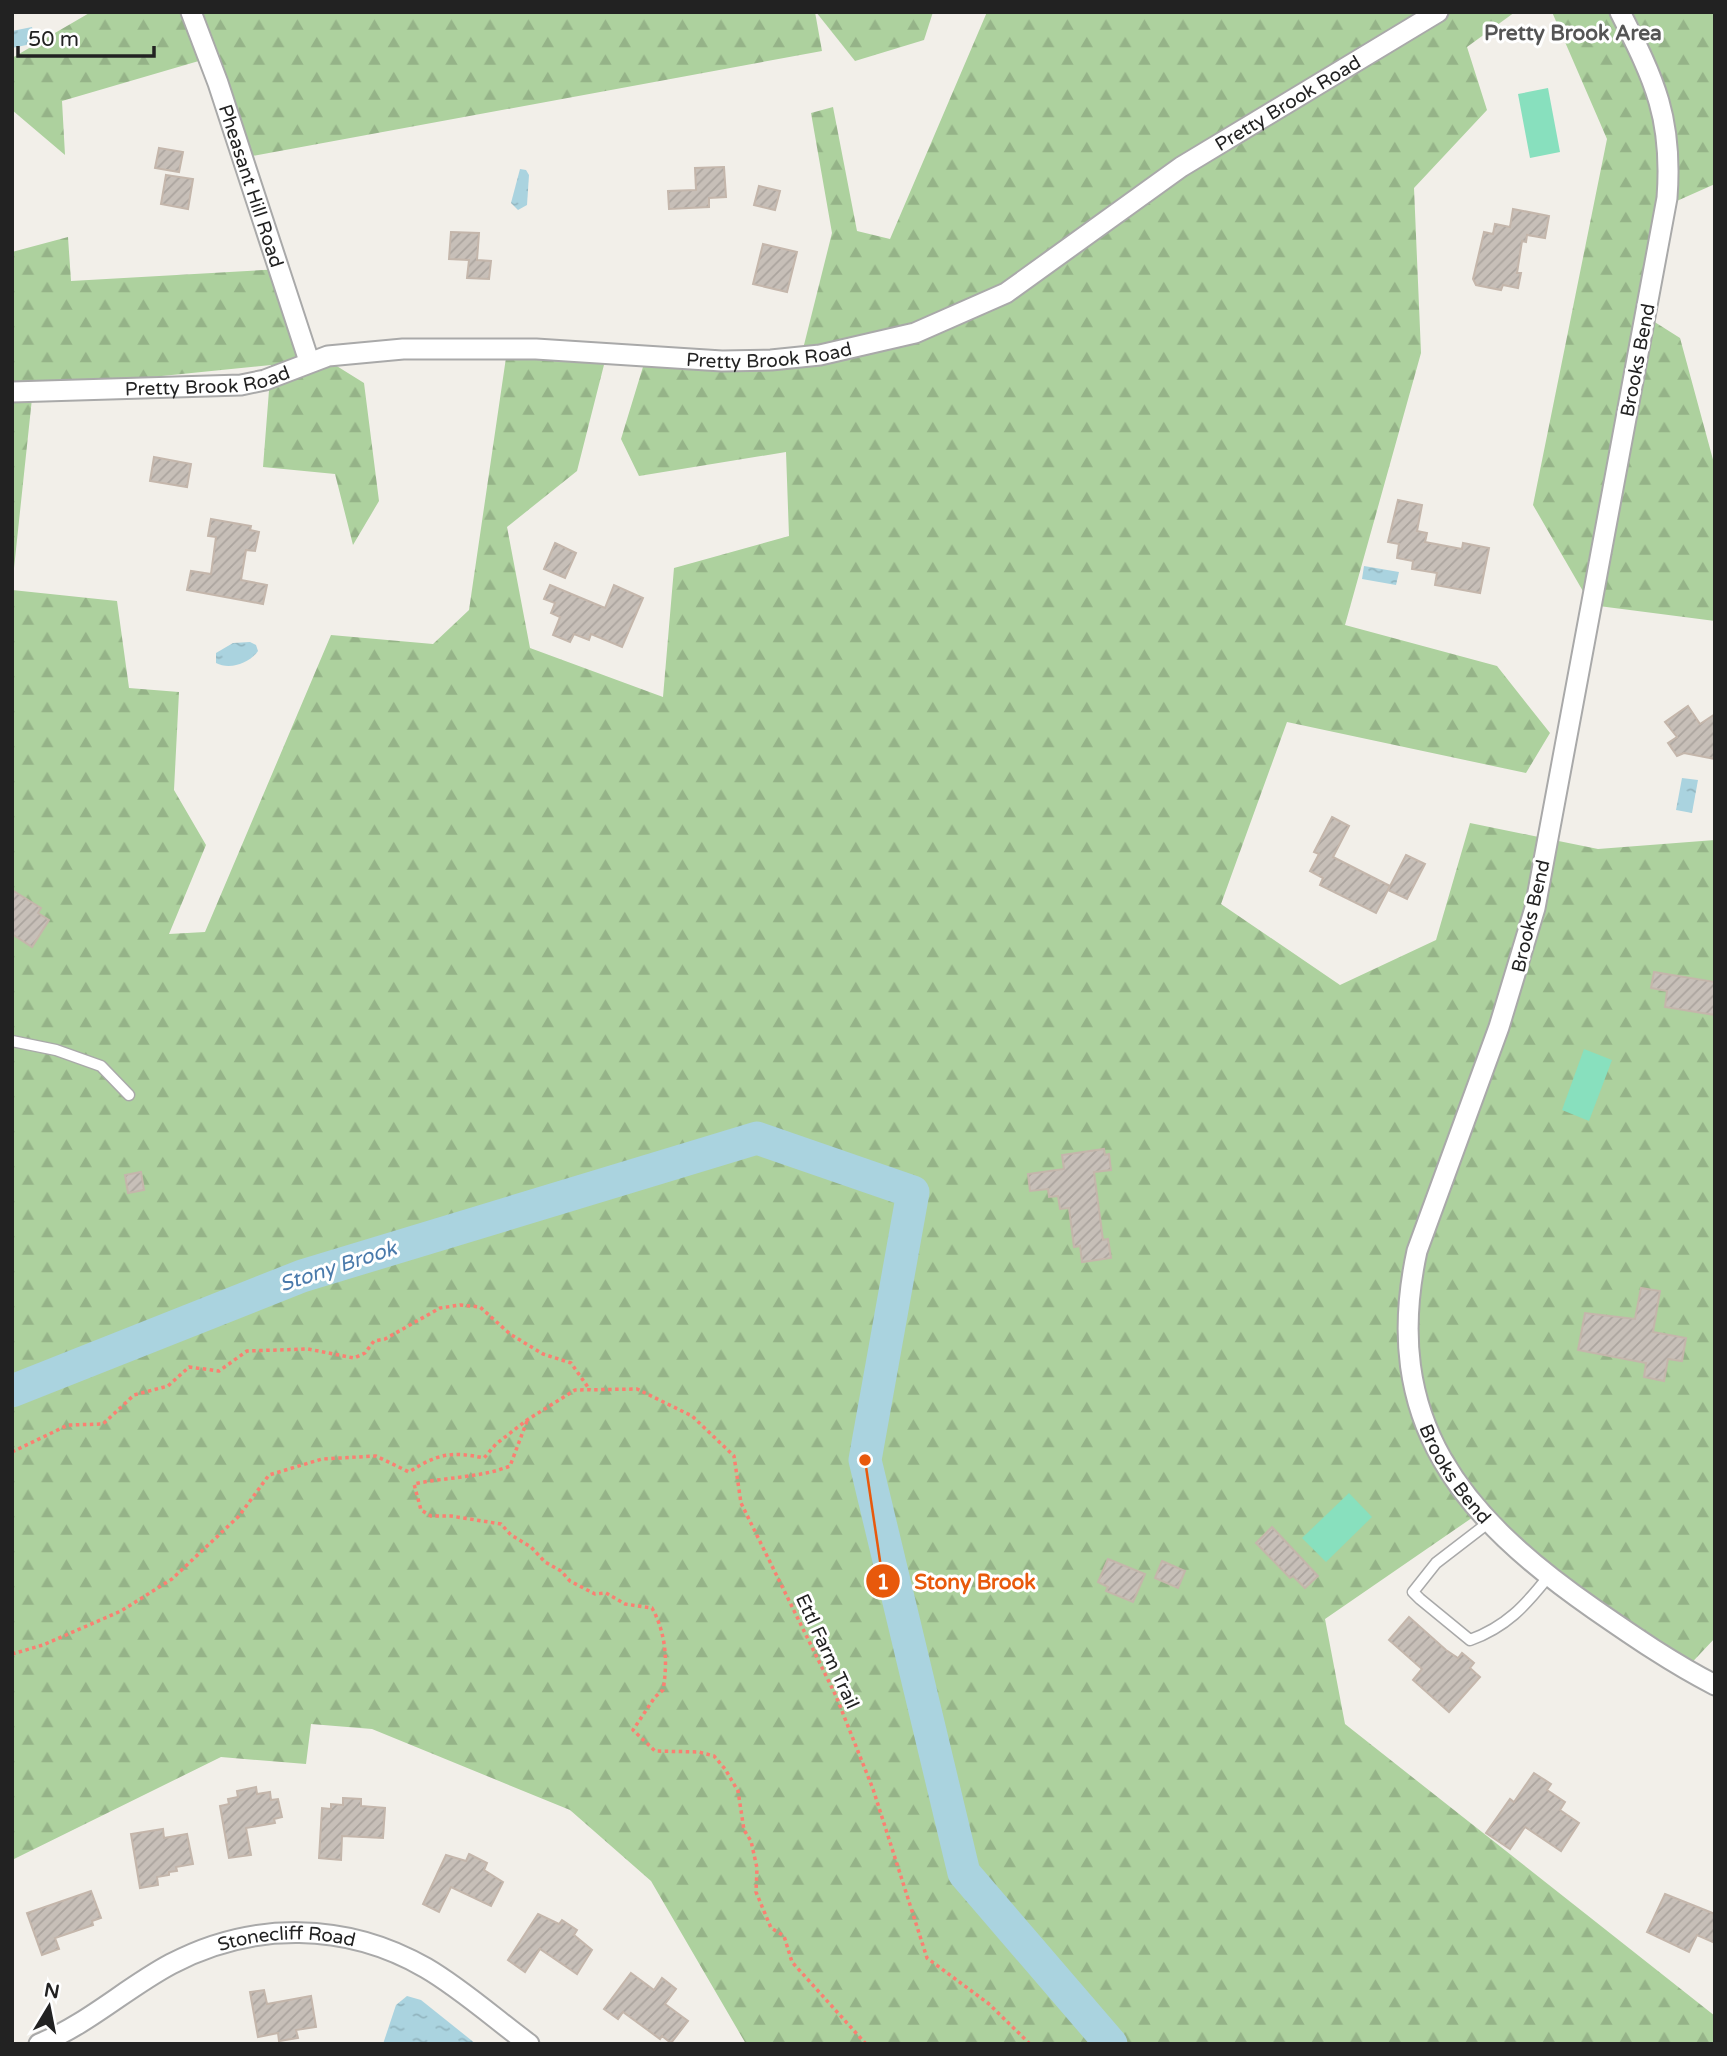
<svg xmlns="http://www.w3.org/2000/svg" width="1727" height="2056" viewBox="0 0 1727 2056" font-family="'Varela Round',sans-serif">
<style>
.forest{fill:url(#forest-firs)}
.pitch{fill:#88e0be}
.water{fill:url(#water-ripples)}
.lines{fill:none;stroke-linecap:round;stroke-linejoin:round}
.river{stroke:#aad3df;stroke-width:33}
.building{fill:url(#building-hatch);stroke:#c4b6ab;stroke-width:2}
.service-casing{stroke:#a9a9a9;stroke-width:13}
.minor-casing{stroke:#a9a9a9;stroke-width:23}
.path{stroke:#fa8072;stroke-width:3.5;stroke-dasharray:3.5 3.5;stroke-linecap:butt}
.service{stroke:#fff;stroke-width:10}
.minor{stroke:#fff;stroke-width:19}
.labels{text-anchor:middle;stroke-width:6;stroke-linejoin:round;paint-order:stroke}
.street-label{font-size:19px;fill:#222;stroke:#fff}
.neighbourhood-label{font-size:21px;font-weight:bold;fill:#555;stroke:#fff}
.water-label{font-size:21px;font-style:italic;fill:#4a7aab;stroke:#fff}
.leader{fill:none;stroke:#e8590c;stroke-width:2.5}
.callout-dot{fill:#e8590c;stroke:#fff;stroke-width:2.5}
.mark-label{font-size:21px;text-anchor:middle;font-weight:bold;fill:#fff}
.callout-label{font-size:21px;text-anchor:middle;font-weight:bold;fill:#e8590c;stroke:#fff;stroke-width:6;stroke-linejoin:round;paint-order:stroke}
</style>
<defs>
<pattern id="forest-firs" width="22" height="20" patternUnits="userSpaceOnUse" patternTransform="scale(1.75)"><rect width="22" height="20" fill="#add19e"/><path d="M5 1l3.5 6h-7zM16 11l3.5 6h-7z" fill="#95b388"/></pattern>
<pattern id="water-ripples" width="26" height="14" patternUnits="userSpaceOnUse" patternTransform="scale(1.75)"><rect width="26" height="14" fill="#aad3df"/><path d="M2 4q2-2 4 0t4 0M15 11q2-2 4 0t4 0" fill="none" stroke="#92b5bf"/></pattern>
<pattern id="building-hatch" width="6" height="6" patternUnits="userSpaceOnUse" patternTransform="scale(1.75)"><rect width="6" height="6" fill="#c7bfb8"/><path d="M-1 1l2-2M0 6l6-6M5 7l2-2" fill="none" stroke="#aba49e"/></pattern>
</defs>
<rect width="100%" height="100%" fill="#f2efe9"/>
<g class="forest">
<path d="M91 12H815L822 51 247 157 209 58 62 101 65 155 12 110V58Z"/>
<path d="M816 12H933L924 40 855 61Z"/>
<path d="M987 12H1515L1467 47 1487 110 1414 188 1421 353 1345 625 1497 666 1550 733 1526 773 1287 722 1221 904 1340 985 1436 940 1470 823 1598 849 1715 840V1638L1683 1672 1479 1513 1325 1619 1345 1724 1715 2016V2044H746L651 1881 570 1810 372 1729 311 1724 306 1764 221 1757 12 1860V590L117 601 129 688 179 692 174 790 206 845 169 934 205 932 331 635 433 644 469 610 508 344 607 353 577 471 507 527 530 648 663 697 674 568 789 536 786 452 639 476 621 439 646 357 800 361 832 233 811 113 833 107 857 231 890 239Z"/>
<path d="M1552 12H1715V184L1661 208 1642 314 1680 338 1715 467V621L1591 605 1533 505 1607 139Z"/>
<path d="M68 237 71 281 282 269 311 350 364 383 379 501 353 545 335 474 263 467 271 365 33 389 12 587V252Z"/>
</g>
<g class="pitch">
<path d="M1548 88 1560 152 1530 158 1518 94Z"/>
<path d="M1584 1049 1612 1060 1589 1121 1562 1110Z"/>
<path d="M1349 1493 1372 1517 1326 1562 1302 1538Z"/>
</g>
<g class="water">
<path d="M32 27 36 43 12 48V31Z"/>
<path d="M520 169 526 170 529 175 527 205 518 210 511 203Z"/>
<path d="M1364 566 1399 572 1396 585 1362 579Z"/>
<path d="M250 642 256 645 258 651C249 664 229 670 216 663V653L233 643Z"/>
<path d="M1682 778 1698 780 1692 813 1676 810Z"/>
<path d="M407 1996 421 2000 476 2044H383L396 2005Z"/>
</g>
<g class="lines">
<path class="river" d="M12 1391 302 1276 757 1138 913 1192 865 1460 964 1873 1111 2044"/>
</g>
<g class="building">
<path d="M159 148 183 152 179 172 155 168Z"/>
<path d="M724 167 726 197 709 198V207L669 209 668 191 696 190 695 168Z"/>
<path d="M166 175 193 179 188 209 161 204Z"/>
<path d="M759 186 780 191 775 210 754 205Z"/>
<path d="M1513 209 1549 216 1545 238 1527 235 1526 242 1522 241 1517 273H1521L1518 288 1503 285 1501 290 1476 285 1473 279 1484 232 1493 234 1495 224 1510 227Z"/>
<path d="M451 232 479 233 477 260 491 261 489 279 467 278 469 260 449 259Z"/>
<path d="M763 244 797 252 787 292 753 284Z"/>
<path d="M154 457 191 464 187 487 150 481Z"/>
<path d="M1398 500 1422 505 1417 531 1427 533 1425 542 1462 549 1463 543 1489 548 1480 593 1435 585 1437 573 1412 569 1413 561 1397 558 1399 544 1388 542Z"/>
<path d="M211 519 251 526 250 530 259 532 255 551 246 550 241 580 267 585 263 604 187 590 191 571 211 574 216 537 208 536Z"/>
<path d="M555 543 576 553 565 578 544 569Z"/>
<path d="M550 585 605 608 614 585 643 598 622 647 591 634 589 640 574 634 570 642 553 635 560 617 551 613 555 603 544 599Z"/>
<path d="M1688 706 1700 724 1715 714V759L1684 753 1677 756 1668 743 1677 737 1665 722Z"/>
<path d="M1332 817 1349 826 1333 857 1390 886 1376 913 1320 885 1323 878 1310 871 1319 854 1314 852Z"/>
<path d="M1406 855 1425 864 1407 899 1388 890Z"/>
<path d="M12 890 41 908 38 913 49 920 32 947 12 934Z"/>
<path d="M1654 972 1715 982V1015L1665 1007 1667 991 1651 988Z"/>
<path d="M1104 1149 1105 1155 1109 1154 1111 1170 1094 1172 1103 1240 1108 1239 1111 1258 1082 1262 1080 1246 1074 1247 1069 1208 1060 1209 1058 1196 1049 1197 1048 1189 1030 1191 1028 1174 1064 1169 1062 1155Z"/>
<path d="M141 1172 144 1190 128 1193 125 1175Z"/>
<path d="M1641 1288 1660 1291 1653 1332 1686 1338 1682 1361 1668 1359 1664 1381 1644 1377 1646 1363 1578 1350 1585 1313 1635 1319Z"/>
<path d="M1272 1527 1318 1576 1305 1588 1293 1576 1290 1578 1256 1543Z"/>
<path d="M1108 1559 1145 1574 1133 1602 1106 1591 1108 1587 1098 1582Z"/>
<path d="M1162 1561 1185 1571 1178 1588 1155 1578Z"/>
<path d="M1409 1617 1446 1650 1458 1658 1462 1653 1474 1663 1470 1668 1480 1677 1449 1712 1413 1680 1422 1669 1389 1640Z"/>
<path d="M1534 1773 1551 1784 1547 1790 1565 1802 1560 1810 1579 1823 1561 1851 1525 1827 1510 1849 1486 1833 1510 1799 1514 1802Z"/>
<path d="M256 1787 257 1794 270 1792 271 1800 278 1799 282 1817 274 1819 275 1823 246 1828 251 1855 229 1858 220 1806 229 1804 228 1799 238 1797 237 1791Z"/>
<path d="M343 1798 361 1799V1806L385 1808 383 1838 342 1836 341 1860 319 1858 322 1808 331 1809V1804L343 1805Z"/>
<path d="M163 1829 164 1838 187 1834 193 1864 176 1867 177 1871 169 1872V1875L157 1877 158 1885 140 1888 131 1834Z"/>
<path d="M469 1854 487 1863 484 1870 503 1882 491 1906 451 1887 439 1912 423 1904 446 1855 466 1861Z"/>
<path d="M91 1891 101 1918 92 1921 93 1925 55 1938 59 1949 42 1955 27 1913Z"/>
<path d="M1665 1894 1715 1914V1943L1697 1935 1689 1952 1647 1932Z"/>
<path d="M538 1914 559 1924 562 1920 577 1930 574 1935 592 1950 577 1974 540 1949 525 1972 508 1960Z"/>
<path d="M631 1973 654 1990 662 1978 676 1989 665 2004 688 2021 671 2043 662 2036 660 2039 623 2012 618 2019 604 2009Z"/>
<path d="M264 1990 267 2004 311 1996 316 2027 296 2030 298 2038 279 2041 278 2033 258 2037 250 1992Z"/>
</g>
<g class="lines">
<g class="service-casing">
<g id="service">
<path d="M12 1041 56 1050 101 1066 129 1095"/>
<path d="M1488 1523 1436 1563 1413 1592 1420 1599 1470 1640C1506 1627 1525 1606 1548 1577"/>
</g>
</g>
<g class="minor-casing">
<g id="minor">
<path id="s1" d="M191 12 218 83 309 361"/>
<path id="s2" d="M1620 12C1655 81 1673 119 1667 198L1535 908 1499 1027 1417 1251C1380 1421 1462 1517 1594 1609 1633 1636 1672 1663 1715 1685"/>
<path id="s3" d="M12 392 241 385 265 380 328 356 403 349H536L722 361 771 360 820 355 915 333 1006 293 1181 167 1438 12"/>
<path id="s4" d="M39 2044C88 2024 126 1988 171 1964 253 1921 346 1922 426 1968 462 1989 495 2019 529 2044"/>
</g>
</g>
<g class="path">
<path d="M527 1421 510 1466C480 1478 446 1477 414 1484L421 1510 431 1516H451L501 1524 511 1535 531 1547 545 1562 561 1571 570 1581 595 1594 606 1593 625 1604 652 1608C666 1633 668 1662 663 1690L655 1697 633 1730 655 1751 699 1752 714 1756 725 1769 738 1791 744 1830 751 1841 757 1868 756 1892 771 1928 784 1936 792 1962 866 2044"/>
<path d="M12 1452 68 1425 103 1424 134 1395 168 1386 189 1367 219 1371 247 1351 308 1349 354 1358 365 1353 374 1341 385 1339 440 1308 460 1305 480 1307 510 1334 543 1354 571 1363 590 1390"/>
<path d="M12 1654 43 1645 121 1611 172 1579 239 1516 269 1475 322 1459 376 1456 409 1472C437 1454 451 1451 484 1458L496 1444 527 1420 575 1390 637 1389 692 1416 734 1456 741 1503 836 1696 873 1789 927 1958 989 2004 1030 2044"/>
</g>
<use href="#service" class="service"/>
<use href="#minor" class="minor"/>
</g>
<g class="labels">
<g class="street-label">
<text dy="7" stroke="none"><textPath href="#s3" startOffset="1351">Pretty Brook Road</textPath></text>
<text dy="7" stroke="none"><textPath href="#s1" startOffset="184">Pheasant Hill Road</textPath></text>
<text dy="7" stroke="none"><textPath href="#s3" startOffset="763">Pretty Brook Road</textPath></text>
<text transform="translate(1637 360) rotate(-79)" y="7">Brooks Bend</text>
<text dy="7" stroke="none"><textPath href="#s3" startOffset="196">Pretty Brook Road</textPath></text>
<text transform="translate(1530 916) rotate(-77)" y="7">Brooks Bend</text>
<text dy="7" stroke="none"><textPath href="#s2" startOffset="1514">Brooks Bend</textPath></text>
<text transform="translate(828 1651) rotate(65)" y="7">Ettl Farm Trail</text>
<text dy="7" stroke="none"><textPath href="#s4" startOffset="275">Stonecliff Road</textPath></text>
</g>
<g class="neighbourhood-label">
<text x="1573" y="40">Pretty Brook Area</text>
</g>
<g class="water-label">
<text transform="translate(338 1266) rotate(-18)" y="7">Stony Brook</text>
</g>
</g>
<path class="leader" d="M865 1460L883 1581"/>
<g class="callout-dot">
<circle cx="865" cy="1460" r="7"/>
<circle cx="883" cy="1581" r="18"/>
</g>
<g class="mark-label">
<text x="883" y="1589">1</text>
</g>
<g class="callout-label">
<text x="975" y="1589">Stony Brook</text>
</g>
<rect width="1727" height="2056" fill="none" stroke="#222222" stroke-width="28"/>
<g transform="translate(49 2007) rotate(10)" stroke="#ffffff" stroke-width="5" paint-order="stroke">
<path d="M0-5L12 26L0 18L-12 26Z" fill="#222222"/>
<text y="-10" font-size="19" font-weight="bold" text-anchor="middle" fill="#222222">N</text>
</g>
<path d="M18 46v10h136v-10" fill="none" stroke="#222222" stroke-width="3.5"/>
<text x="28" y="46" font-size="21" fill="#222222" stroke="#ffffff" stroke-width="5" paint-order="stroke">50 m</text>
</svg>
